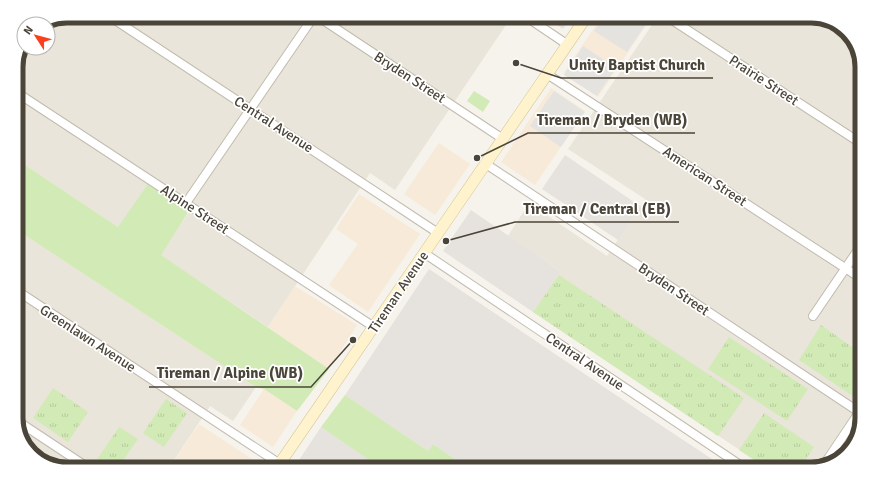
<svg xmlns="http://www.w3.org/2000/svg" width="878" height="485" viewBox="0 0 878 485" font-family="Signika,sans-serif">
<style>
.residential{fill:#eae5da}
.commercial{fill:#f7ead8}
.industrial{fill:#e6e2dd}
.grass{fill:url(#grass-tufts)}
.park{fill:#d2eab5}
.parking{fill:#e5e3e0}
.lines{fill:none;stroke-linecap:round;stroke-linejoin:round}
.street-casing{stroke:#c2bbae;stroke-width:10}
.secondary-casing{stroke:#d6c79b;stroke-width:12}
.street{stroke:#fff;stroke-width:8}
.secondary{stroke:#fff3cd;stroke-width:11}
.labels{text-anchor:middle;stroke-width:3.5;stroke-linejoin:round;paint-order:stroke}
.street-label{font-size:14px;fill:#4b4439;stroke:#fff}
.rim{fill:none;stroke:#4b4439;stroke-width:5}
.leader{fill:none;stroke:#4b4439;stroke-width:1.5}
.callout-dot{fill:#4b4439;stroke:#fff;stroke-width:1.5}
.callout-label{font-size:15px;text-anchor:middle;font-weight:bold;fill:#4b4439;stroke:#fff;stroke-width:3.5;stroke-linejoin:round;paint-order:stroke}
</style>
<defs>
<pattern id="grass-tufts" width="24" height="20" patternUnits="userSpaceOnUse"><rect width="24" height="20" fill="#d2eab5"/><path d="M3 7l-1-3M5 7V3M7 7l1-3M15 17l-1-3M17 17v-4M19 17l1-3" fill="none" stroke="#b6ca9c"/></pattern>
</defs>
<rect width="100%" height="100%" fill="#f6f3ec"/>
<g class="residential">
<path d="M67 16H512L395 190 370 173 268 327 160 255 189 212 118 227 16 159V64L24 46V48H48L47 24Z"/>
<path d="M658 16H811L836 23 854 39 862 64V399L815 468 768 469 533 312 561 272 508 236 529 203 607 256 645 199 568 149Z"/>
<path d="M23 234 256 387 233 421 210 406 168 469H67L42 462 24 446 16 421V244Z"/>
</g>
<g class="commercial">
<path d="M602 16H649L651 18 598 97 563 74Z"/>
<path d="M551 88 585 111 535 185 501 162Z"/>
<path d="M439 143 470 164 435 215 404 194Z"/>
<path d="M359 194 420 234 368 312 329 285 358 244 336 229Z"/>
<path d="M295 286 357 325 329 369 268 327Z"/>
<path d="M264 389 297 411 273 447 240 425Z"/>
<path d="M199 424 261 465 258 469H168Z"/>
</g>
<g class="industrial">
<path d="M565 155 640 206 618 240 542 189Z"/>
<path d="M471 210 561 272 533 312 443 251Z"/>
<path d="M429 269 647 416 727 469H469L433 444 428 451 345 395Z"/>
<path d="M321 427 382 469H293Z"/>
</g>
<g class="grass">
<path d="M559 275 744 398 718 436 533 312Z"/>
<path d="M821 325 862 354V399L860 401 799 360Z"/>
<path d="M729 337 808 389 787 421 708 369Z"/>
<path d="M53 388 88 412 68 442 33 418Z"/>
<path d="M166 399 187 413 164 447 143 433Z"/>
<path d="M764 413 814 447 799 469H768L739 450Z"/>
<path d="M119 427 138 439 117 469H109L96 461Z"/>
</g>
<g class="park">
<path d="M474 91 490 101 483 112 467 101Z"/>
<path d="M16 159 118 227 148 184 189 211 161 255 329 369 297 411 264 389 256 387 23 234 16 244Z"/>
<path d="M345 395 428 451 433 444 469 469H382L321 427Z"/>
<path d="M857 423 860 425C856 442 848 459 829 464Z"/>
</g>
<g class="parking">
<path d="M544 16H571L563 29Z"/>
<path d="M605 16H647L650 18 627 52 594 31Z"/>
<path d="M583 46 616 68 597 96 564 75Z"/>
<path d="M554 91 585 112 561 147 530 126Z"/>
</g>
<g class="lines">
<g class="street-casing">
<g id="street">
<path d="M109 16 438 233"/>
<path d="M317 16 503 139"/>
<path d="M525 16 568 45"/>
<path d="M666 16 862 144"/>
<path d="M547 74 862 279"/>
<path d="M16 92 374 327"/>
<path d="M486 164 862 414"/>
<path d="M186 203 314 16"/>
<path d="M424 253 746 469"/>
<path d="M16 290 280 464"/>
<path d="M813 316 862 244"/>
<path d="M16 420 90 469"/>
<path d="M823 466 862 408"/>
</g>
</g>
<g class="secondary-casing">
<path id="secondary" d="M276 469 587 16"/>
</g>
<use href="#street" class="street"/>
<use href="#secondary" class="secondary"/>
</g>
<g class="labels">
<g class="street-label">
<text transform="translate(410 77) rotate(33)" y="5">Bryden Street</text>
<text transform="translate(764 80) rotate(33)" y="5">Prairie Street</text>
<text transform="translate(274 124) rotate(33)" y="5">Central Avenue</text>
<text transform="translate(705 176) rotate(33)" y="5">American Street</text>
<text transform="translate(195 209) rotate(33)" y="5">Alpine Street</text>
<text transform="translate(674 289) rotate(34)" y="5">Bryden Street</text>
<text transform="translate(398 292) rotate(-56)" y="5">Tireman Avenue</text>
<text transform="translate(88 338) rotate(33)" y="5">Greenlawn Avenue</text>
<text transform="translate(585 361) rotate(34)" y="5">Central Avenue</text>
</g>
</g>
<path d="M0 0H878V485H0ZM67 23H811A44 44 0 0 1 855 67V418A44 44 0 0 1 811 462H67A44 44 0 0 1 23 418V67A44 44 0 0 1 67 23Z" fill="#fff" fill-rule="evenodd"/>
<path class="rim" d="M67 23H811A44 44 0 0 1 855 67V418A44 44 0 0 1 811 462H67A44 44 0 0 1 23 418V67A44 44 0 0 1 67 23Z"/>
<path class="leader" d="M516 63L561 78H713M477 158L528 133H695M446 241L515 222H679M353 340L311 387H149"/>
<g class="callout-dot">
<circle cx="516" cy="63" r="4"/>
<circle cx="477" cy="158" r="4"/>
<circle cx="446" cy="241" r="4"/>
<circle cx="353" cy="340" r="4"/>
</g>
<g class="callout-label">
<text x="637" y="70">Unity Baptist Church</text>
<text x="612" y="125">Tireman / Bryden (WB)</text>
<text x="597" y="214">Tireman / Central (EB)</text>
<text x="230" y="378">Tireman / Alpine (WB)</text>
</g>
<g transform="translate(36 36) rotate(306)"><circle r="19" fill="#ffffff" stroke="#b7b4b0"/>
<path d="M0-3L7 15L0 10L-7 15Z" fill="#fc3f1d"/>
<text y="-6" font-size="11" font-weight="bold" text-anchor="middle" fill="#4b4439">N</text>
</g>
</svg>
